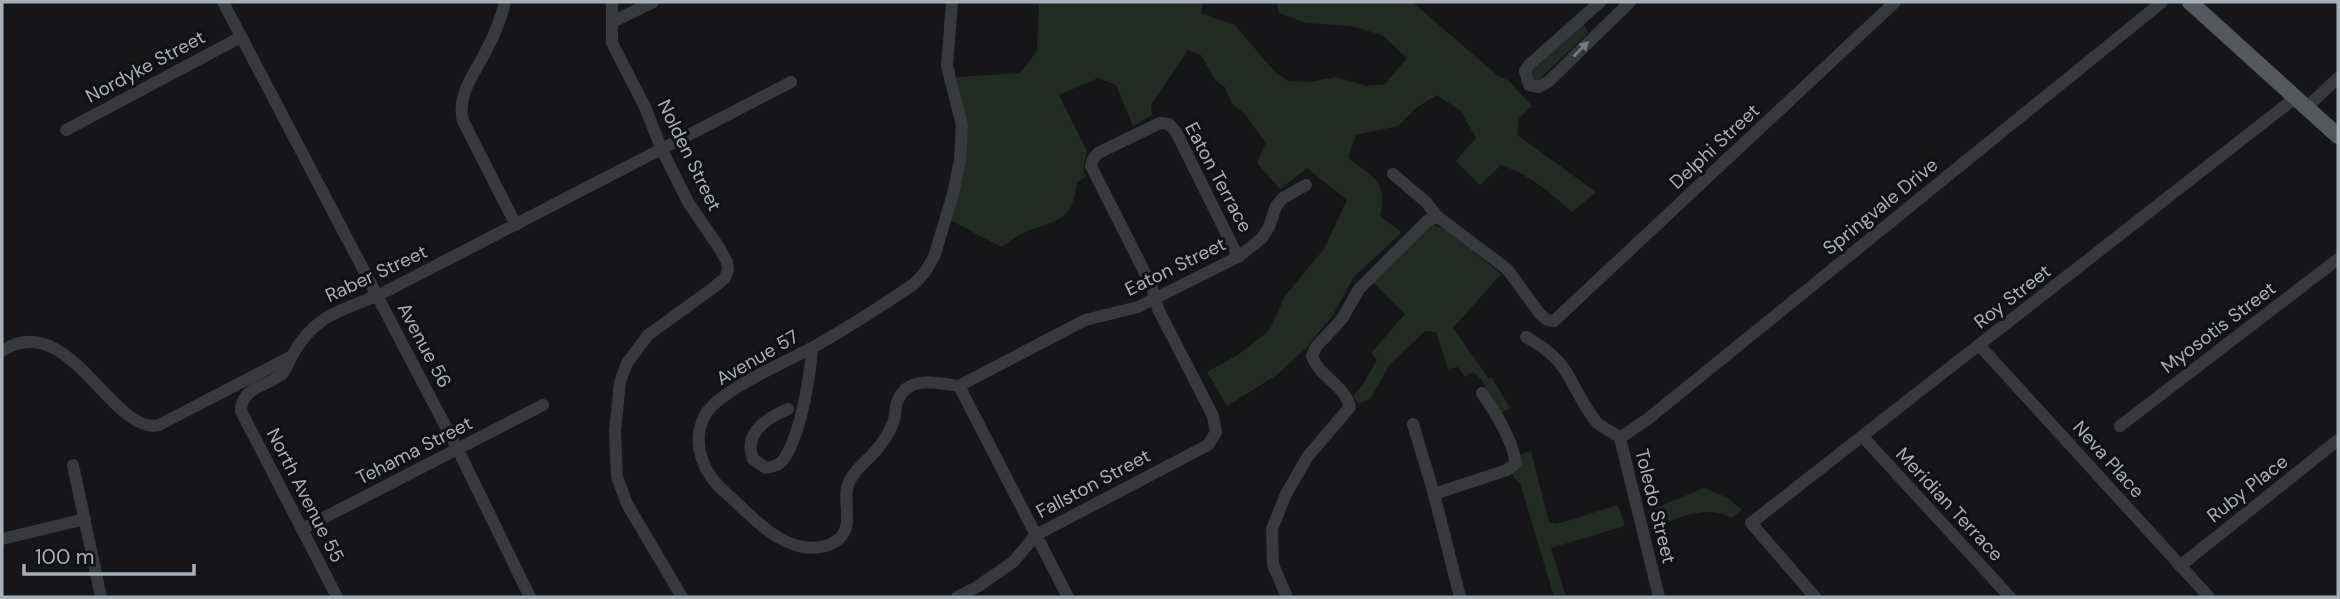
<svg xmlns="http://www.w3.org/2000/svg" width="2340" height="599" viewBox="0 0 2340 599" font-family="'DM Sans',sans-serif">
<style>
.green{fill:#232a23}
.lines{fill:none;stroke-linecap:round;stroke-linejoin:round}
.minor{stroke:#38393d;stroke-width:12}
.major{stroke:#54575b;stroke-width:16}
.oneway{fill:#767a80}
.labels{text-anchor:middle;stroke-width:6;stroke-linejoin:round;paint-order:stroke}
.street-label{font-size:19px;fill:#a9afb7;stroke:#111113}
</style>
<rect width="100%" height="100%" fill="#161618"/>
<g class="green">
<path d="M1039 2H1203L1201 13 1235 25 1274 71 1288 81 1309 82 1336 77 1366 86 1385 84 1407 58 1382 35 1351 26 1306 23 1279 13 1277 3 1412 2 1497 75 1509 81 1532 106 1519 118 1517 135 1596 192 1572 212C1550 192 1529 175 1501 165L1480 185 1456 161 1476 138 1461 111 1437 95 1416 108 1398 126 1356 135 1348 158C1372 177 1389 181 1380 216L1402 232 1353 278 1333 315 1307 347 1277 375 1227 406 1207 372 1239 354 1269 331 1285 296 1324 249 1347 200 1307 168 1280 189 1257 163 1266 143 1245 114 1232 104 1225 87 1215 80 1201 55 1188 50 1151 105 1152 115 1133 126 1116 85 1098 78 1059 95 1087 151 1083 170 1086 177 1077 182C1072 221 1062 218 1030 230 1020 234 1010 241 1001 247L950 220 964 162 956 77 1020 73 1037 51Z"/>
<path d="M1584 24 1588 33 1538 81H1534L1530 73 1580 25Z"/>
<path d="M1432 224 1447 230 1501 274 1453 328 1488 378H1492L1510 408 1501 413 1481 379 1473 372 1465 377 1458 367 1448 369 1436 332 1425 331 1390 364 1370 399 1359 404 1353 397 1363 384 1377 360 1371 353 1405 314 1371 280Z"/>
<path d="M1531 451 1549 522 1557 524 1618 505 1625 526 1551 548 1566 597H1554L1520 483 1514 478 1512 473 1517 456Z"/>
<path d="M1704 488 1728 498 1742 510 1732 518C1706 504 1679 518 1653 527L1648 511Z"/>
</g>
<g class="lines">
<g class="minor">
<path d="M223 2 458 450 530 597"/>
<path d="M505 2C501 18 495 34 487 49 476 72 456 94 463 121L516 225"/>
<path d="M612 2V43L645 107 662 150 688 202 720 249 727 262 728 270 725 278 713 288 648 335 627 363 620 382 615 431 617 477 627 504 682 597"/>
<path d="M952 2 947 66 962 125 960 160 953 194 934 257 925 272 914 284C883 305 852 325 819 344 793 359 717 390 704 417 691 445 704 475 726 493 749 513 771 541 803 547 821 550 845 544 847 522 848 509 844 497 848 485 853 469 872 458 881 444 887 436 893 426 895 416 896 410 895 405 898 400 908 375 938 383 959 386"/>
<path d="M1600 2 1529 65 1525 71 1529 85 1539 87 1548 82 1630 2"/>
<path d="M612 22 653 2"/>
<path d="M2306 108 2338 78"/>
<path d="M66 130 241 37"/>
<path d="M1393 174 1426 202 1438 217 1507 269 1540 314 1547 320 1554 321 1895 2"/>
<path d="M1526 337C1572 362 1567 382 1594 419 1601 429 1612 430 1620 438L1659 597"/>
<path d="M1980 346 2209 597"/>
<path d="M2 351C69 307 112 436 159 425L292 356C312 318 338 311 377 296L791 82"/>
<path d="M291 358C288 363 286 370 282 374 268 386 241 387 241 411L337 597"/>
<path d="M959 386 1085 320 1138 307 1238 257 1262 238 1269 227 1276 206 1283 198 1306 185"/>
<path d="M959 386 1068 597"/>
<path d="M788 409C767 418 743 433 753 459L766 468C773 467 780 465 784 459 801 433 810 378 812 348"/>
<path d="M1413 424 1434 494 1460 597"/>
<path d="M2120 426 2338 259"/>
<path d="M1863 437 2010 597"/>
<path d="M1620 438 1649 418 2162 2"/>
<path d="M73 465 101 597"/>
<path d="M1434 494 1507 470 1516 463C1511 437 1497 415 1482 393"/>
<path d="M302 529 543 405"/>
<path d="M2 539 85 519"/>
<path d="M2180 566 2338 440"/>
<path d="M957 597 977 587 1013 562 1036 535 1208 445 1216 432 1213 416 1158 309 1152 287 1091 166 1093 159 1098 153 1160 123 1169 124 1176 132 1238 257"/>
<path d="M1287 597 1273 565 1272 529 1286 494 1308 456 1350 407C1345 385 1319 377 1312 356L1316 347 1342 319 1359 289 1428 220 1438 217"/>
<path d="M1815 597 1751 523 2295 98"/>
</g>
<path class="major" d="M2190 2 2338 136"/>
</g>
<defs><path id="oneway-solid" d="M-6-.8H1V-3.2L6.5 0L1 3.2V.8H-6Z" transform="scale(1.75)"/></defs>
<use class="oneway" href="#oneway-solid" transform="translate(1581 49) rotate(-45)"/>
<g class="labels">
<g class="street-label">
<text transform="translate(145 66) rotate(-28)" y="7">Nordyke Street</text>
<text transform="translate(1714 146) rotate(-43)" y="7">Delphi Street</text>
<text transform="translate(690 155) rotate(64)" y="7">Nolden Street</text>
<text transform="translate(1219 177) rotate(62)" y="7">Eaton Terrace</text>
<text transform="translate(1880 206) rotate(-39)" y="7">Springvale Drive</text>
<text transform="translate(1175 266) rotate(-26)" y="7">Eaton Street</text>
<text transform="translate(376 273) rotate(-25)" y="7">Raber Street</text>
<text transform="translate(2012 296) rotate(-38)" y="7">Roy Street</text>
<text transform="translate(2218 327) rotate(-37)" y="7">Myosotis Street</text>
<text transform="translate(425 345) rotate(62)" y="7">Avenue 56</text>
<text transform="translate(757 357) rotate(-30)" y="7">Avenue 57</text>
<text transform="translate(414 450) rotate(-27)" y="7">Tehama Street</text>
<text transform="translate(2109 459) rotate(48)" y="7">Neva Place</text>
<text transform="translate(1093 483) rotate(-28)" y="7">Fallston Street</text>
<text transform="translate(2247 488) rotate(-38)" y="7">Ruby Place</text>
<text transform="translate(306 495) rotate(63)" y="7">North Avenue 55</text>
<text transform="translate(1950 504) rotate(47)" y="7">Meridian Terrace</text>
<text transform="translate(1656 506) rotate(76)" y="7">Toledo Street</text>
</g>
</g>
<rect width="2340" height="599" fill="none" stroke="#a9afb7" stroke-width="7"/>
<path d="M24 564v10h170v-10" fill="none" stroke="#a9afb7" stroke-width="3.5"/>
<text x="35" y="564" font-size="21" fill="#a9afb7" stroke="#111113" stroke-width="5" paint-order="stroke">100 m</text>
</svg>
